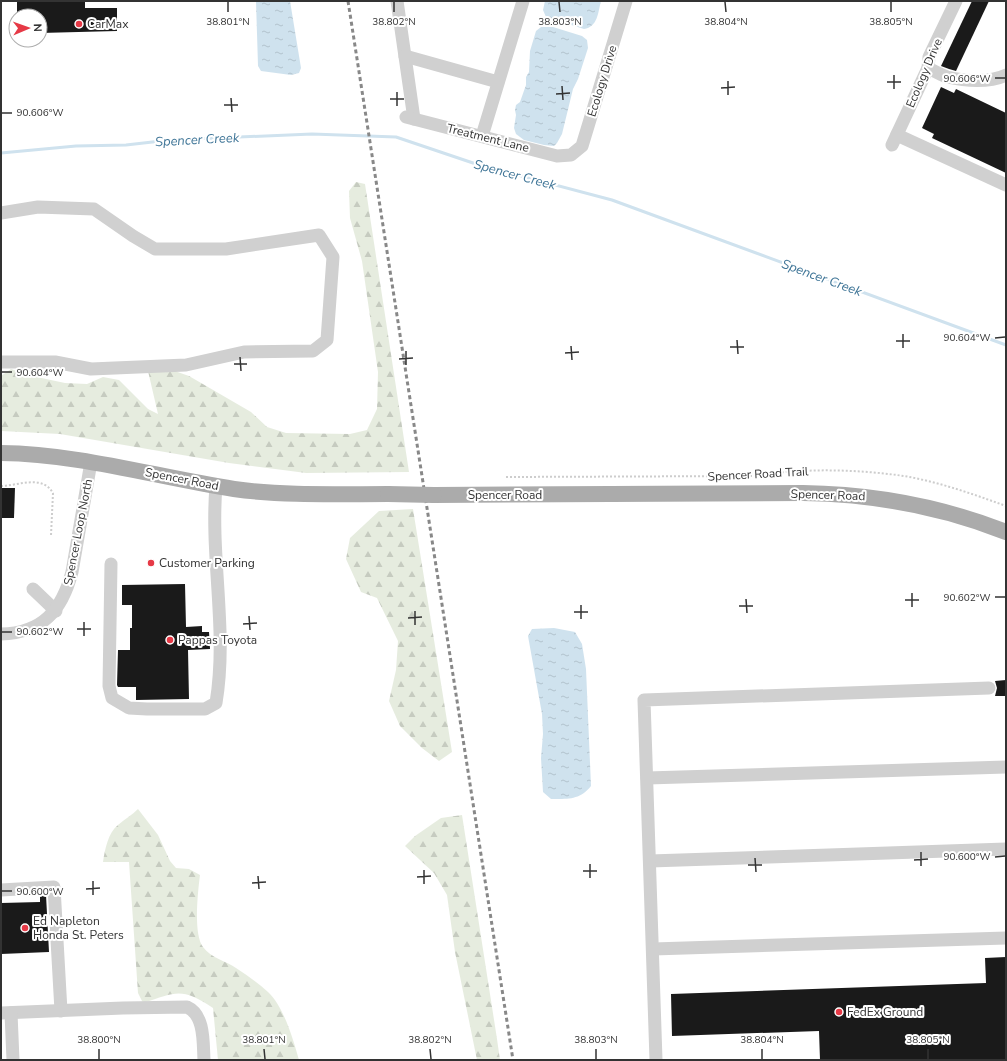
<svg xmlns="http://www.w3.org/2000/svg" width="1007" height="1061" viewBox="0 0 1007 1061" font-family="'Nunito Sans',sans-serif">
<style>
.forest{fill:url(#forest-firs)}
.water{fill:url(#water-ripples)}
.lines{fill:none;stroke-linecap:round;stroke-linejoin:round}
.stream{stroke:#cfe2ee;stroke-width:3}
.building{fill:#1a1a1a}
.path{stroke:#cdcdcd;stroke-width:2;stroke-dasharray:2 2;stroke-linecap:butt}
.minor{stroke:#d0d0d0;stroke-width:13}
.major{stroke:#ababab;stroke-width:16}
.rail{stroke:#888;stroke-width:3;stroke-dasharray:4 3;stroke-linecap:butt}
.major-bridge{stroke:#ababab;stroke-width:16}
.ticks{fill:none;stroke:#333;stroke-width:1.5}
.poi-dot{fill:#e63946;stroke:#fff;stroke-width:1.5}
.labels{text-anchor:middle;stroke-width:4;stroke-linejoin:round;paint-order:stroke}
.poi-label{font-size:12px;fill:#333;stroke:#fff;text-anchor:start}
.street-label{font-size:12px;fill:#333;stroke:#fff}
.water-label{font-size:13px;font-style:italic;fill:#3f7597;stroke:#fff}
.ticks-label{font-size:10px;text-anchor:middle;fill:#333;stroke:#fff;stroke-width:4;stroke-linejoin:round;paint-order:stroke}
</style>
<defs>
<pattern id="forest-firs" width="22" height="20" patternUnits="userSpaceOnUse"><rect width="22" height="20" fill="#e6ecdf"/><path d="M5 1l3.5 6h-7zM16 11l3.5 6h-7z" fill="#c6cbc0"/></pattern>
<pattern id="water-ripples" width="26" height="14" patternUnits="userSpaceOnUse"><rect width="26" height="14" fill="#cfe2ee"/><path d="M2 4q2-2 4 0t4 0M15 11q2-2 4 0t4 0" fill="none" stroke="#b2c2cd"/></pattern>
</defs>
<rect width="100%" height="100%" fill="#fff"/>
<g class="forest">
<path d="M356 182 365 184 409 472 306 473 229 463 60 434 1 431V376L11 369 32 376 65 383 87 384 103 377 119 380 148 409 158 414 148 371 169 369 189 376 251 412 267 427 286 433 350 434 367 430 377 409 378 372 362 261 350 218 349 191Z"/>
<path d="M413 509 452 752 439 761 422 748 400 726 389 701 396 670 398 641 377 598 361 592 346 559 350 538 379 511Z"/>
<path d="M138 809 158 835 170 861 176 868 189 869 200 875C198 891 193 934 203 947 211 958 226 961 236 968 247 975 258 983 268 992 284 1007 293 1039 299 1060H218L213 1008C181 987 177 992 143 1003L138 993 129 862H103C105 849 108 833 118 825 125 819 132 815 138 809Z"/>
<path d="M462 815 497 1039 500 1060H477L455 952 447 895 434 873 405 846 415 836 441 818Z"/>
</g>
<g class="water">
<path d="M256 1H290L301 68 299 73 291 75 261 71 258 66Z"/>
<path d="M545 1H601C598 12 598 27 584 29L546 17 543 10Z"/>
<path d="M541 27H553L582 36 587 40 588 48 578 79 573 89 562 134 557 143 554 146 544 145 524 140 516 134 514 128 516 115 515 110 516 105 520 102 526 85V77L529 72 530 51 536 31Z"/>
<path d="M554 628 575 632 582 644 586 669 591 786C580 800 568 799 551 799L543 792 541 758 543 734 542 714 528 636 532 629Z"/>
</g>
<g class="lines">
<path class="stream" d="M1 153 76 146 126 145 170 140 312 134 396 137 476 164 612 200 1006 345"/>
</g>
<g class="building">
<path d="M17 1H85V8H117V31L40 33V16H17Z"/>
<path d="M972 1H989L956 71 949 69 941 66Z"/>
<path d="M941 87 954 93 956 89 1006 113V173L932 138 934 134 922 128Z"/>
<path d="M1 488H15L14 518H1Z"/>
<path d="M185 584 186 627 202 626V632H209L210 649 188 650 189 699 136 700V687H118L117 685 118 650H130V628H132V605H122V585Z"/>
<path d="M1006 680V696H995L997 688 995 681Z"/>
<path d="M46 895 49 952 1 954V903L40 902V896Z"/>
<path d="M1006 957V1060H820L819 1031 672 1036 671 994 986 983 985 958Z"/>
</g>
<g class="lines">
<g class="path">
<path d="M506 477 753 476C802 468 855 469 904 476 939 482 973 494 1006 506"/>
<path d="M1 486C17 486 42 474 53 493L51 535"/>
</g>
<g class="minor">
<path d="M397 1 414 119"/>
<path d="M405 56 498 82"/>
<path d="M928 68C934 71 941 75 947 77 965 81 990 83 1006 75"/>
<path d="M406 117 557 156 571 155 582 146 626 1"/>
<path d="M897 135 1006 185"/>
<path d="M482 136 523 1"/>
<path d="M892 145 928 68 929 57 956 1"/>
<path d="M1 213 38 207 94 209 133 236 155 249H226L319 235 333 257 327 340 313 351 244 352 186 365 91 369 55 362H1"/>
<path d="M111 564 109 686 112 698 129 708 147 709H205L216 703C228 631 210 558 216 486"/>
<path d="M33 589 56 611"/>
<path d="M1 634C43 633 62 610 72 572L91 462"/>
<path d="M647 778 1006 767"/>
<path d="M650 861 1006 849"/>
<path d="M1 890 54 887 61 1011"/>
<path d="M653 949 1006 938"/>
<path d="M1 1013 123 1008 187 1007C205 1015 203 1043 204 1060"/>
<path d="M11 1013 13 1060"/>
<path d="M656 1060 644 700 989 688"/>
</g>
<g class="major">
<path d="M1 453C80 454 156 477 234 489 283 496 338 494 388 494"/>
<path d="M434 495 803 493C874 494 940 506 1006 532"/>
</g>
<path class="rail" d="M348 1 513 1060"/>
<path class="major-bridge" d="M388 494 434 495"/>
</g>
<path class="ticks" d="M228 2V12M394 2V12M559 2 560 12M725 2 726 12M891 2V12M894 75V89M995 78H1005M728 81V95M887 82H901M562 86 563 100M721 88 735 87M397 92V106M556 94 570 93M231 98 232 112M390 99H404M224 105H238M2 113H12M903 334V348M995 338 1005 337M737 340 738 354M896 341H910M571 346 572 360M730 347H744M406 351V365M565 353 579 352M240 357 241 371M399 359 413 358M234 364H247M2 372H12M912 593V607M995 597H1005M746 599 747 613M905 600H919M581 605V619M739 606H753M415 611V625M574 612H588M249 616 250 630M408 618 422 617M84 622V636M243 624 257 623M77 629H91M2 632H12M921 852V866M995 857 1005 856M755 858 756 872M914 860 928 859M590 864V878M748 865H762M424 870V884M583 871H597M258 876 259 889M417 877 431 876M93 881V895M252 883 266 882M86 889 100 888M2 891H12M99 1049V1059M264 1049 265 1059M430 1049 431 1059M596 1049V1059M762 1049V1059M928 1049V1059"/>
<g class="poi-dot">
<circle cx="79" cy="24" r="4"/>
<circle cx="151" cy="563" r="4"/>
<circle cx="170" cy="640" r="4"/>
<circle cx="25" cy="928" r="4"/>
<circle cx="839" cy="1012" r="4"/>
</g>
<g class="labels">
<g class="poi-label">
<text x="87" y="28">CarMax</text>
<text x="159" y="567">Customer Parking</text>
<text x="178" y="644">Pappas Toyota</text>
<text x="33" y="925">Ed Napleton<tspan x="33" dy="14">Honda St. Peters</tspan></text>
<text x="847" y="1016">FedEx Ground</text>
</g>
<g class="street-label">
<text transform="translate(924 73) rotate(-67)" y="4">Ecology Drive</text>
<text transform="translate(602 81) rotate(-73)" y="4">Ecology Drive</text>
<text transform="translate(488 138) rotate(14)" y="4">Treatment Lane</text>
<text transform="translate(758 474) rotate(-3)" y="4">Spencer Road Trail</text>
<text transform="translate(182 479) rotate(11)" y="4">Spencer Road</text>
<text x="505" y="499">Spencer Road</text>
<text transform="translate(828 495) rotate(2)" y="4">Spencer Road</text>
<text transform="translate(78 532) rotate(-79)" y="4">Spencer Loop North</text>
</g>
<g class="water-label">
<text transform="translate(197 139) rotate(-3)" y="5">Spencer Creek</text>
<text transform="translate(515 174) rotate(15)" y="5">Spencer Creek</text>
<text transform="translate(822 277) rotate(20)" y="5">Spencer Creek</text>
</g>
</g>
<g class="ticks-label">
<text x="228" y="25">38.801°N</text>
<text x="394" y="25">38.802°N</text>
<text x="560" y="25">38.803°N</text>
<text x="726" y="25">38.804°N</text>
<text x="891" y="25">38.805°N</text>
<text x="967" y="82">90.606°W</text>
<text x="40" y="116">90.606°W</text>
<text x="967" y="341">90.604°W</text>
<text x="40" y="376">90.604°W</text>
<text x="967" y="601">90.602°W</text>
<text x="40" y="635">90.602°W</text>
<text x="967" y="860">90.600°W</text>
<text x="40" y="895">90.600°W</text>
<text x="99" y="1043">38.800°N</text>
<text x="264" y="1043">38.801°N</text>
<text x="430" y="1043">38.802°N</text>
<text x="596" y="1043">38.803°N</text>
<text x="762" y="1043">38.804°N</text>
<text x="928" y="1043">38.805°N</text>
</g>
<rect width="1007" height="1061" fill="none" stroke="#333333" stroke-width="4"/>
<g transform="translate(28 28) rotate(88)"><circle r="19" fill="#ffffff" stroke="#adadad"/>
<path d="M0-3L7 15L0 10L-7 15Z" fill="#e63946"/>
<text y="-6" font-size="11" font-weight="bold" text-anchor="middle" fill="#333333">N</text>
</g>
</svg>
